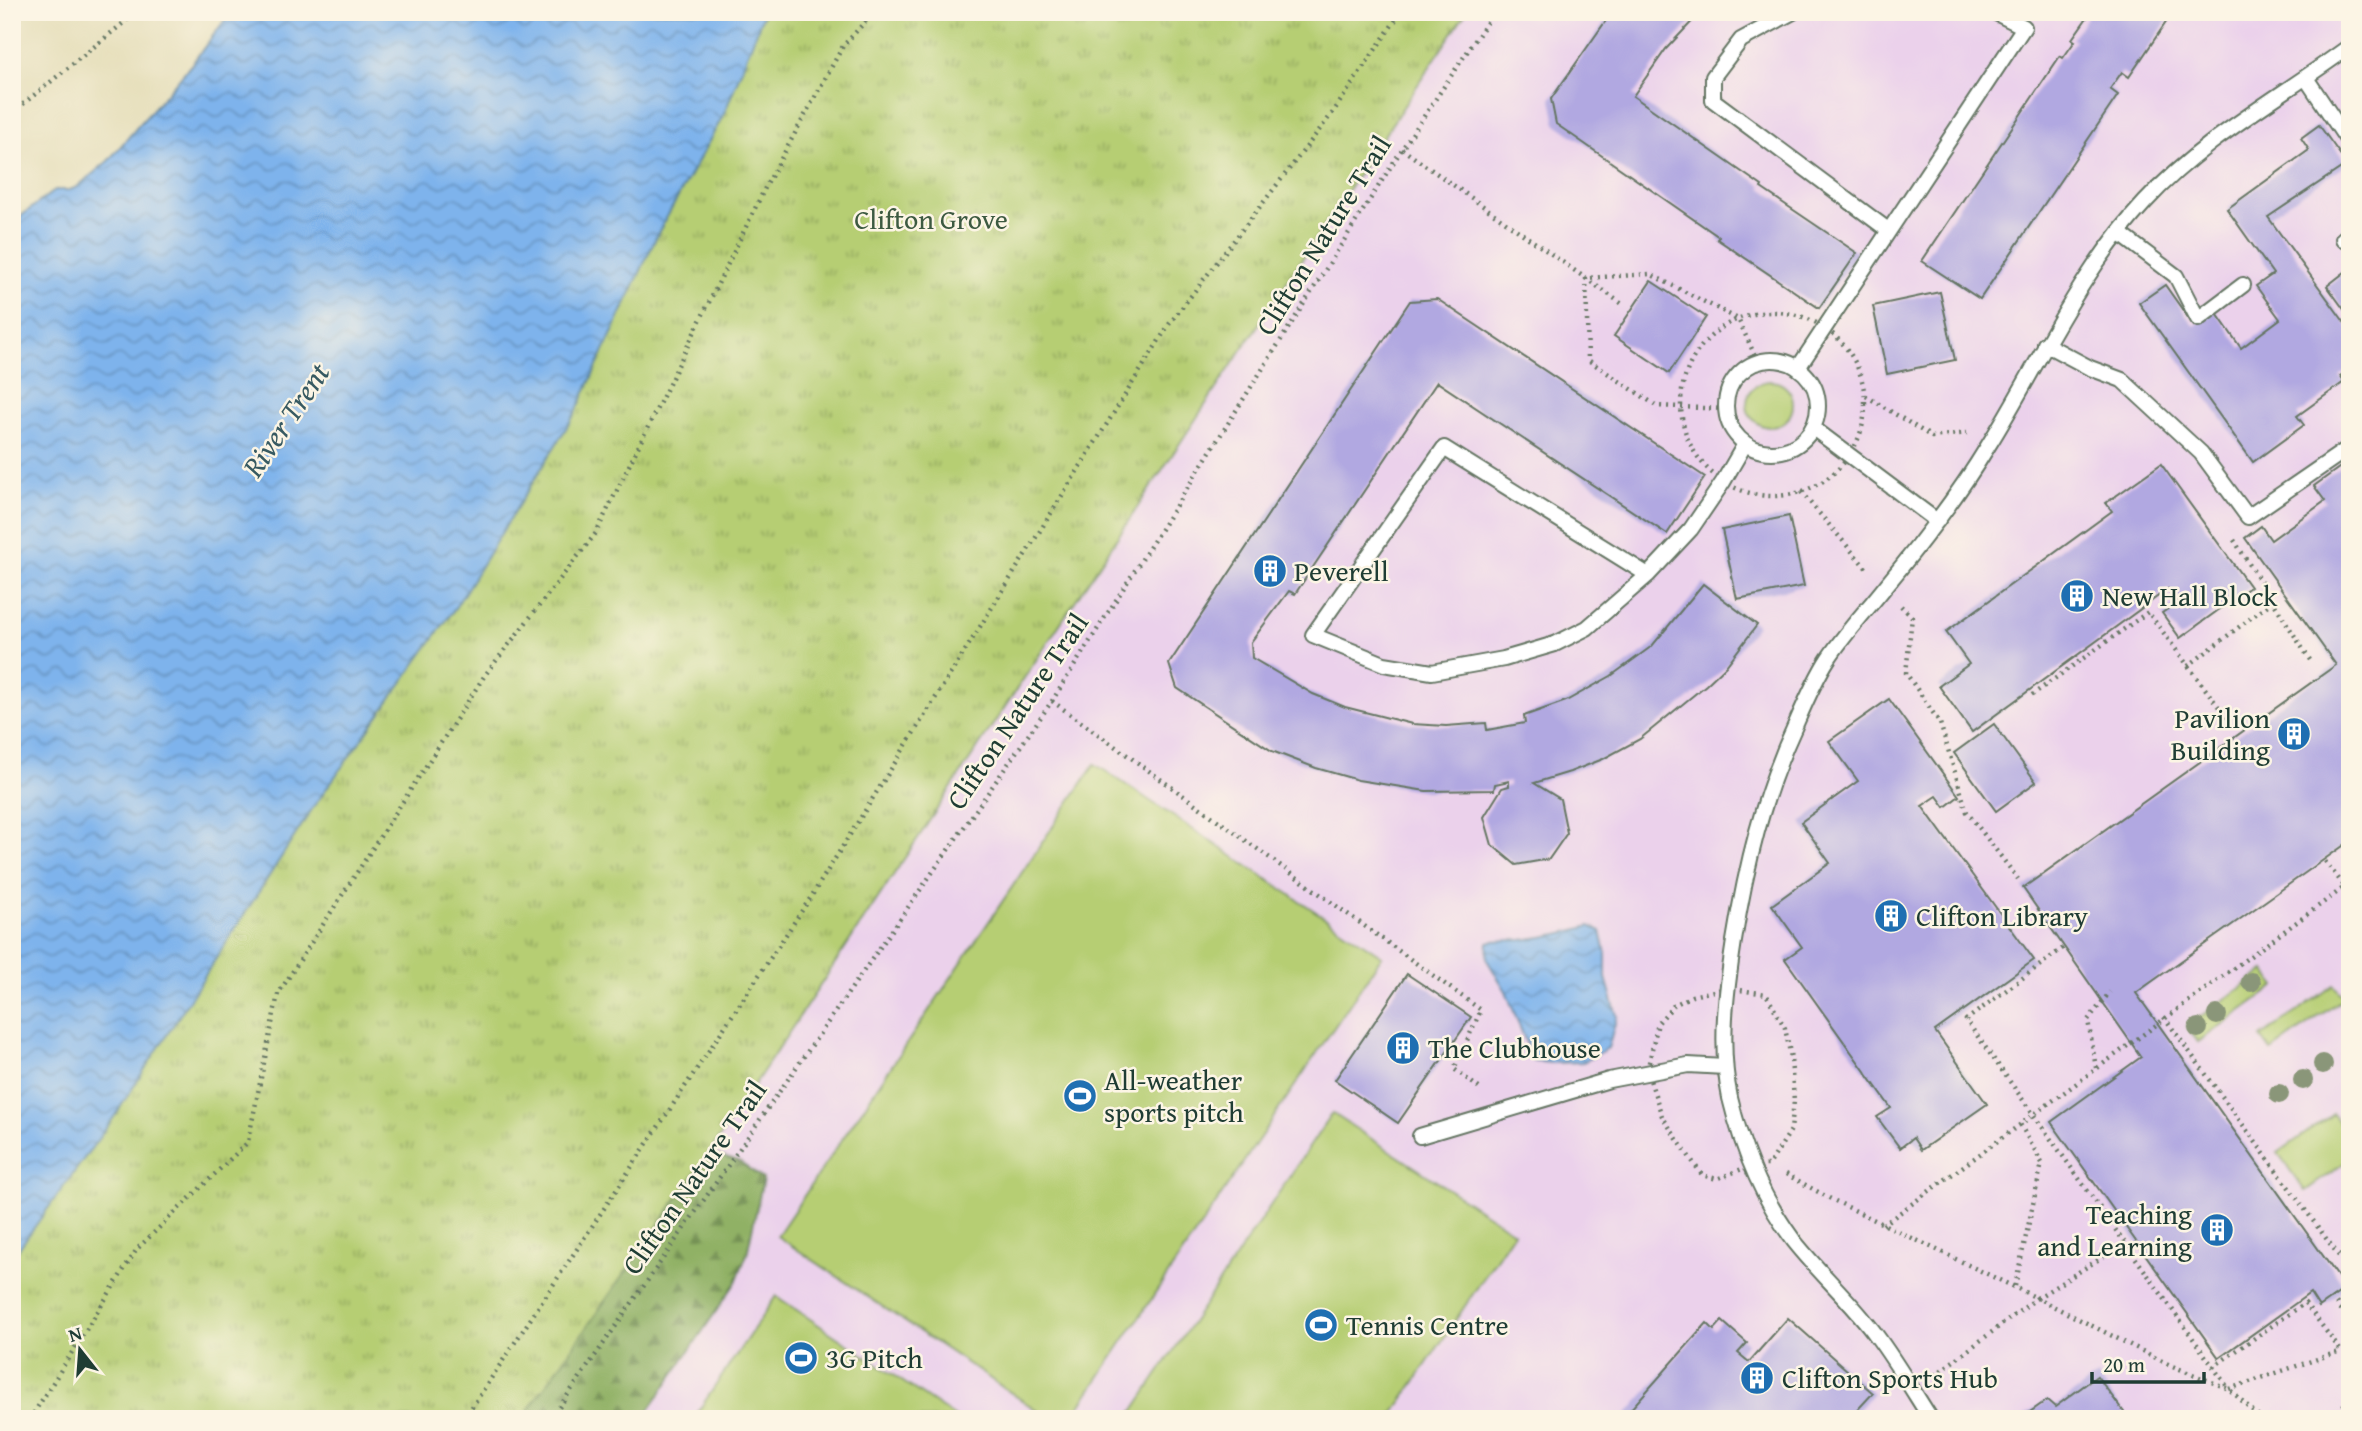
<svg xmlns="http://www.w3.org/2000/svg" width="2362" height="1431" viewBox="0 0 2362 1431" font-family="'Gentium Book Plus',serif">
<style>
.built{fill:#ebd1eb}
.grass{fill:#b6ce73;stroke:#6a8654;stroke-width:2}
.forest{fill:url(#forest-firs);stroke:#58774c;stroke-width:2}
.park{fill:url(#park-tufts);stroke:#6a8654;stroke-width:2}
.water{fill:url(#water-waves);stroke:#4e7890;stroke-width:2}
.building{fill:#b1a8e1}
.lines{fill:none;stroke-linecap:round;stroke-linejoin:round}
.service-casing{stroke:#657664;stroke-width:18}
.path{stroke:#657664;stroke-width:4.5;stroke-dasharray:2 5;stroke-linecap:butt}
.service{stroke:#fff;stroke-width:14}
.tree{fill:#8a9679}
.labels{text-anchor:middle;stroke-width:5;stroke-linejoin:round;paint-order:stroke}
.park-label{font-size:28px;fill:#3d5a41;stroke:#fcf5e5}
.street-label{font-size:28px;fill:#1f3d34;stroke:#fcf5e5}
.poi-label{font-size:28px;fill:#1f3d34;stroke:#fcf5e5;text-anchor:start}
.water-label{font-size:30px;font-style:italic;fill:#375a62;stroke:#fcf5e5}
</style>
<defs>
<pattern id="forest-firs" width="22" height="20" patternUnits="userSpaceOnUse" patternTransform="scale(1.75)"><rect width="22" height="20" fill="#90b165"/><path d="M5 1l3.5 6h-7zM16 11l3.5 6h-7z" fill="#759154"/></pattern>
<pattern id="park-tufts" width="24" height="20" patternUnits="userSpaceOnUse" patternTransform="scale(1.75)"><rect width="24" height="20" fill="#b6ce73"/><path d="M3 7l-1-3M5 7V3M7 7l1-3M15 17l-1-3M17 17v-4M19 17l1-3" fill="none" stroke="#93a85f"/></pattern>
<pattern id="water-waves" width="16" height="10" patternUnits="userSpaceOnUse" patternTransform="scale(1.75)"><rect width="16" height="10" fill="#7eb3ec"/><path d="M0 5q4-4 8 0t8 0" fill="none" stroke="#6793c0"/></pattern>
</defs>
<rect width="100%" height="100%" fill="#fcf5e5"/>
<filter id="ink" filterUnits="userSpaceOnUse"><feTurbulence type="fractalNoise" baseFrequency=".0143" numOctaves="2"/><feDisplacementMap in="SourceGraphic" scale="14" xChannelSelector="R" yChannelSelector="G"/><feConvolveMatrix kernelMatrix="1 2 1 2 8 2 1 2 1" color-interpolation-filters="sRGB"/></filter>
<filter id="wash" filterUnits="userSpaceOnUse"><feTurbulence type="fractalNoise" baseFrequency=".00686" numOctaves="4" result="noise"/><feDisplacementMap in="SourceGraphic" scale="28" xChannelSelector="R" yChannelSelector="G"/><feGaussianBlur stdDeviation="1.57" result="paint"/><feColorMatrix in="noise" values="0 0 0 0 0 0 0 0 0 0 0 0 0 0 0 0 0 1.4 0 .05"/><feComposite in="paint" operator="in"/></filter>
<g filter="url(#wash)">
<rect width="100%" height="100%" fill="#e7e0bd"/>
<path class="built" d="M1466 12H2350V1419H522L709 1153Z"/>
<g class="grass">
<circle cx="1770" cy="404" r="23"/>
<path d="M1095 764 1382 956 1071 1419H1050L777 1236Z"/>
<path d="M2265 971 2276 986 2198 1042 2187 1026Z"/>
<path d="M2334 985 2344 998 2271 1051 2261 1037Z"/>
<path d="M1332 1113 1514 1232 1390 1419H1128Z"/>
<path d="M2333 1114 2350 1137V1159L2305 1191 2278 1153Z"/>
<path d="M776 1296 958 1419H693Z"/>
</g>
<path class="forest" d="M709 1153 739 1162 763 1179 747 1254 736 1282 643 1419H522Z"/>
<path class="park" d="M764 12H1466L709 1153 522 1419H12V1258L114 1117 314 806 455 608 576 412 658 233 724 114Z"/>
<g class="water">
<path d="M231 12H764L724 114 658 233 576 412 455 608 314 806 114 1117 12 1258V223L55 190H70L77 187 108 161 190 66Z"/>
<path d="M1590 926 1601 931 1606 954V978L1617 1016 1608 1048 1583 1062 1552 1063 1533 1061 1506 991 1487 960 1488 942C1500 939 1511 941 1522 940 1545 937 1568 933 1590 926Z"/>
</g>
<g id="blocks">
<g class="building">
<path d="M1612 12H1701L1666 49 1633 96 1762 186 1761 188 1857 253 1819 308 1717 239 1719 237 1556 124 1551 99Z"/>
<path d="M2091 12H2173L2129 77 2122 72 2110 89 2118 95 1980 299 1922 261 2060 56 2063 58 2075 41 2072 39Z"/>
<path d="M2319 125 2347 164 2268 217 2350 330V369L2340 376 2344 382 2297 416 2304 425 2253 462 2139 303 2165 285 2194 326 2215 311 2241 348 2280 319 2256 286 2273 274 2227 209 2309 150 2301 138Z"/>
<path d="M2350 268V314L2348 315 2327 286Z"/>
<path d="M1651 281 1706 317 1669 373 1614 336Z"/>
<path d="M1940 292 1955 360 1887 374 1873 306Z"/>
<path d="M1437 299 1705 477 1667 534 1437 382 1295 594 1289 591 1251 642 1252 658 1313 694 1345 707 1412 724 1446 726 1486 723 1487 730 1525 723 1524 716 1566 701 1611 676 1652 646 1703 584 1757 625 1726 666 1706 685 1640 739 1603 759 1570 772 1534 783 1560 799 1567 833 1549 859 1516 865 1492 845 1484 817 1502 788 1509 786V781L1495 784 1494 790 1426 791 1358 780 1316 768 1272 751 1177 688 1169 664 1410 301Z"/>
<path d="M2350 460V841L2136 993 2346 1288 2319 1307 2310 1293 2219 1358 2051 1122 2141 1057 2023 888 2336 665 2245 538 2261 526 2271 540 2325 501 2314 486Z"/>
<path d="M2161 464 2250 587 2180 638 2162 613 2178 602 2168 589 1972 732 1939 686 1969 664 1946 632 2112 511 2106 503Z"/>
<path d="M1789 516 1804 586 1737 599 1722 530Z"/>
<path d="M1889 699 1959 796 1945 807 1937 796 1922 806 2034 960 1935 1031 1987 1104 1921 1150 1913 1138 1900 1148 1877 1117 1891 1108 1785 959 1802 947 1772 905 1830 863 1801 822 1858 781 1829 741Z"/>
<path d="M1994 724 2036 782 1996 811 1954 753Z"/>
<path d="M1407 974 1471 1017 1398 1123 1335 1080Z"/>
<path d="M1788 1318 1873 1393 1849 1419H1622L1707 1323 1714 1330 1722 1321 1747 1343 1738 1353 1749 1362Z"/>
<path d="M2097 1376 2129 1419H2020L2047 1400 2055 1407Z"/>
</g>
</g>
</g>
<g filter="url(#ink)">
<use href="#blocks" fill-opacity="0" stroke="#657664" stroke-width="2"/>
<g class="lines">
<g class="service-casing">
<g id="service">
<path d="M1793 12 1741 40 1713 77V100L1888 230"/>
<path d="M2306 78 2350 144"/>
<path d="M2119 233 2176 276 2198 319 2243 285"/>
<path d="M2343 239 2350 234"/>
<path d="M2045 344 2090 368 2122 380 2201 453 2248 517 2350 447"/>
<circle cx="1772" cy="406" r="46"/>
<path d="M1798 368 2024 27 1994 12"/>
<path d="M1813 428 1937 521"/>
<path d="M1648 575 1444 448 1313 635 1384 664 1432 672 1504 659 1555 644 1587 628 1648 575 1691 529 1723 482 1745 444"/>
<path d="M1420 1136 1609 1080 1688 1065 1725 1067"/>
<path d="M1931 1419C1913 1391 1896 1362 1876 1335 1852 1302 1820 1274 1794 1241 1763 1200 1742 1148 1730 1098 1719 1045 1726 993 1734 941 1746 866 1763 795 1795 726 1805 703 1815 679 1828 659 1845 633 1866 611 1885 587 1922 542 1958 496 1988 446 2039 364 2078 274 2145 202 2204 138 2281 97 2350 46"/>
</g>
</g>
<g class="path">
<path d="M12 113 126 21 134 12"/>
<path d="M1402 149 1625 306"/>
<circle cx="1773" cy="404" r="92"/>
<path d="M1866 396 1932 437 1967 433"/>
<path d="M1725 409 1657 406 1588 360 1586 278 1650 274 1738 319 1758 362"/>
<path d="M1801 492 1867 569"/>
<path d="M2234 540 2310 660"/>
<path d="M1901 606 1912 617 1906 673 1940 723 1967 812 2018 879"/>
<path d="M2188 666 2273 601"/>
<path d="M2032 695 2148 612 2227 718"/>
<path d="M1052 701 1481 1010 1454 1069 1483 1091"/>
<path d="M2325 861 2345 887"/>
<path d="M2063 948 1966 1020 2229 1389 2341 1351"/>
<path d="M1727 988 1766 994 1785 1028 1791 1058 1794 1101 1791 1130 1769 1165H1752L1717 1179 1702 1175 1679 1142 1662 1116 1647 1071 1658 1023 1674 1005 1692 996Z"/>
<path d="M2164 1017 2350 1271"/>
<path d="M2096 1068 2088 1020 2110 992"/>
<path d="M1786 1174 1829 1198 2037 1298 2125 1243"/>
<path d="M1883 1225 2350 883"/>
<path d="M2015 1286 2042 1163 2020 1124"/>
<path d="M2332 1297 2350 1322"/>
<path d="M2213 1367 2305 1303 2341 1351 2350 1348"/>
<path d="M1935 1375 2037 1298 2170 1365 2229 1389 2262 1419"/>
<path d="M30 1419 137 1249 248 1142 278 994 485 675 596 533 766 186 843 46 874 12"/>
<path d="M464 1419 811 897 1170 323 1331 115 1401 12"/>
<path d="M551 1419 1052 701 1402 149 1494 12"/>
<path d="M2339 1419 2350 1387"/>
</g>
<use href="#service" class="service"/>
</g>
<g class="tree">
<circle cx="2251" cy="982" r="10"/>
<circle cx="2217" cy="1015" r="10"/>
<circle cx="2198" cy="1028" r="10"/>
<circle cx="2323" cy="1064" r="10"/>
<circle cx="2303" cy="1080" r="10"/>
<circle cx="2279" cy="1094" r="10"/>
</g>
</g>
<defs>
<g id="building-disc" transform="scale(1.75)"><circle r="9.5" fill="#1f6fb2" stroke="#fcf5e5"/><path d="M-4-6H4V6H1V3H-1V6H-4ZM-2.5-4.3h1.7v1.8h-1.7ZM.8-4.3h1.7v1.8H.8ZM-2.5-1h1.7V.8h-1.7ZM.8-1h1.7V.8H.8Z" fill="#fff"/></g>
<g id="stadium-disc" transform="scale(1.75)"><circle r="9.5" fill="#1f6fb2" stroke="#fcf5e5"/><path d="M0-5a6.5 5 0 1 0 0 10a6.5 5 0 1 0 0-10ZM-3.5-1.8h7v3.6h-7Z" fill="#fff"/></g>
</defs>
<g fill-rule="evenodd">
<use href="#building-disc" x="1270" y="571"/>
<use href="#building-disc" x="2077" y="596"/>
<use href="#building-disc" x="2294" y="734"/>
<use href="#building-disc" x="1891" y="916"/>
<use href="#building-disc" x="1403" y="1048"/>
<use href="#stadium-disc" x="1080" y="1096"/>
<use href="#building-disc" x="2217" y="1230"/>
<use href="#stadium-disc" x="1321" y="1325"/>
<use href="#stadium-disc" x="801" y="1358"/>
<use href="#building-disc" x="1757" y="1378"/>
</g>
<g class="labels">
<g class="park-label">
<text x="931" y="229">Clifton Grove</text>
</g>
<g class="street-label">
<text transform="translate(1323 235) rotate(-58)" y="10">Clifton Nature Trail</text>
<text transform="translate(1017 711) rotate(-56)" y="10">Clifton Nature Trail</text>
<text transform="translate(694 1177) rotate(-55)" y="10">Clifton Nature Trail</text>
</g>
<g class="poi-label">
<text x="1294" y="581">Peverell</text>
<text x="2102" y="606">New Hall Block</text>
<text x="2270" y="728" text-anchor="end">Pavilion<tspan x="2270" dy="32">Building</tspan></text>
<text x="1916" y="926">Clifton Library</text>
<text x="1428" y="1058">The Clubhouse</text>
<text x="1104" y="1090">All-weather<tspan x="1104" dy="32">sports pitch</tspan></text>
<text x="2192" y="1224" text-anchor="end">Teaching<tspan x="2192" dy="32">and Learning</tspan></text>
<text x="1346" y="1335">Tennis Centre</text>
<text x="826" y="1368">3G Pitch</text>
<text x="1782" y="1388">Clifton Sports Hub</text>
</g>
<g class="water-label">
<text transform="translate(286 420) rotate(-56)" y="10">River Trent</text>
</g>
</g>
<rect width="2362" height="1431" fill="none" stroke="#fcf5e5" stroke-width="42"/>
<g transform="translate(80 1350) rotate(343)" stroke="#fcf5e5" stroke-width="5" paint-order="stroke">
<path d="M0-5L12 26L0 18L-12 26Z" fill="#1f3d34"/>
<text y="-10" font-size="19" font-weight="bold" text-anchor="middle" fill="#1f3d34">N</text>
</g>
<path d="M2092 1372v10h112v-10" fill="none" stroke="#1f3d34" stroke-width="3.5"/>
<text x="2103" y="1372" font-size="21" fill="#1f3d34" stroke="#fcf5e5" stroke-width="5" paint-order="stroke">20 m</text>
</svg>
